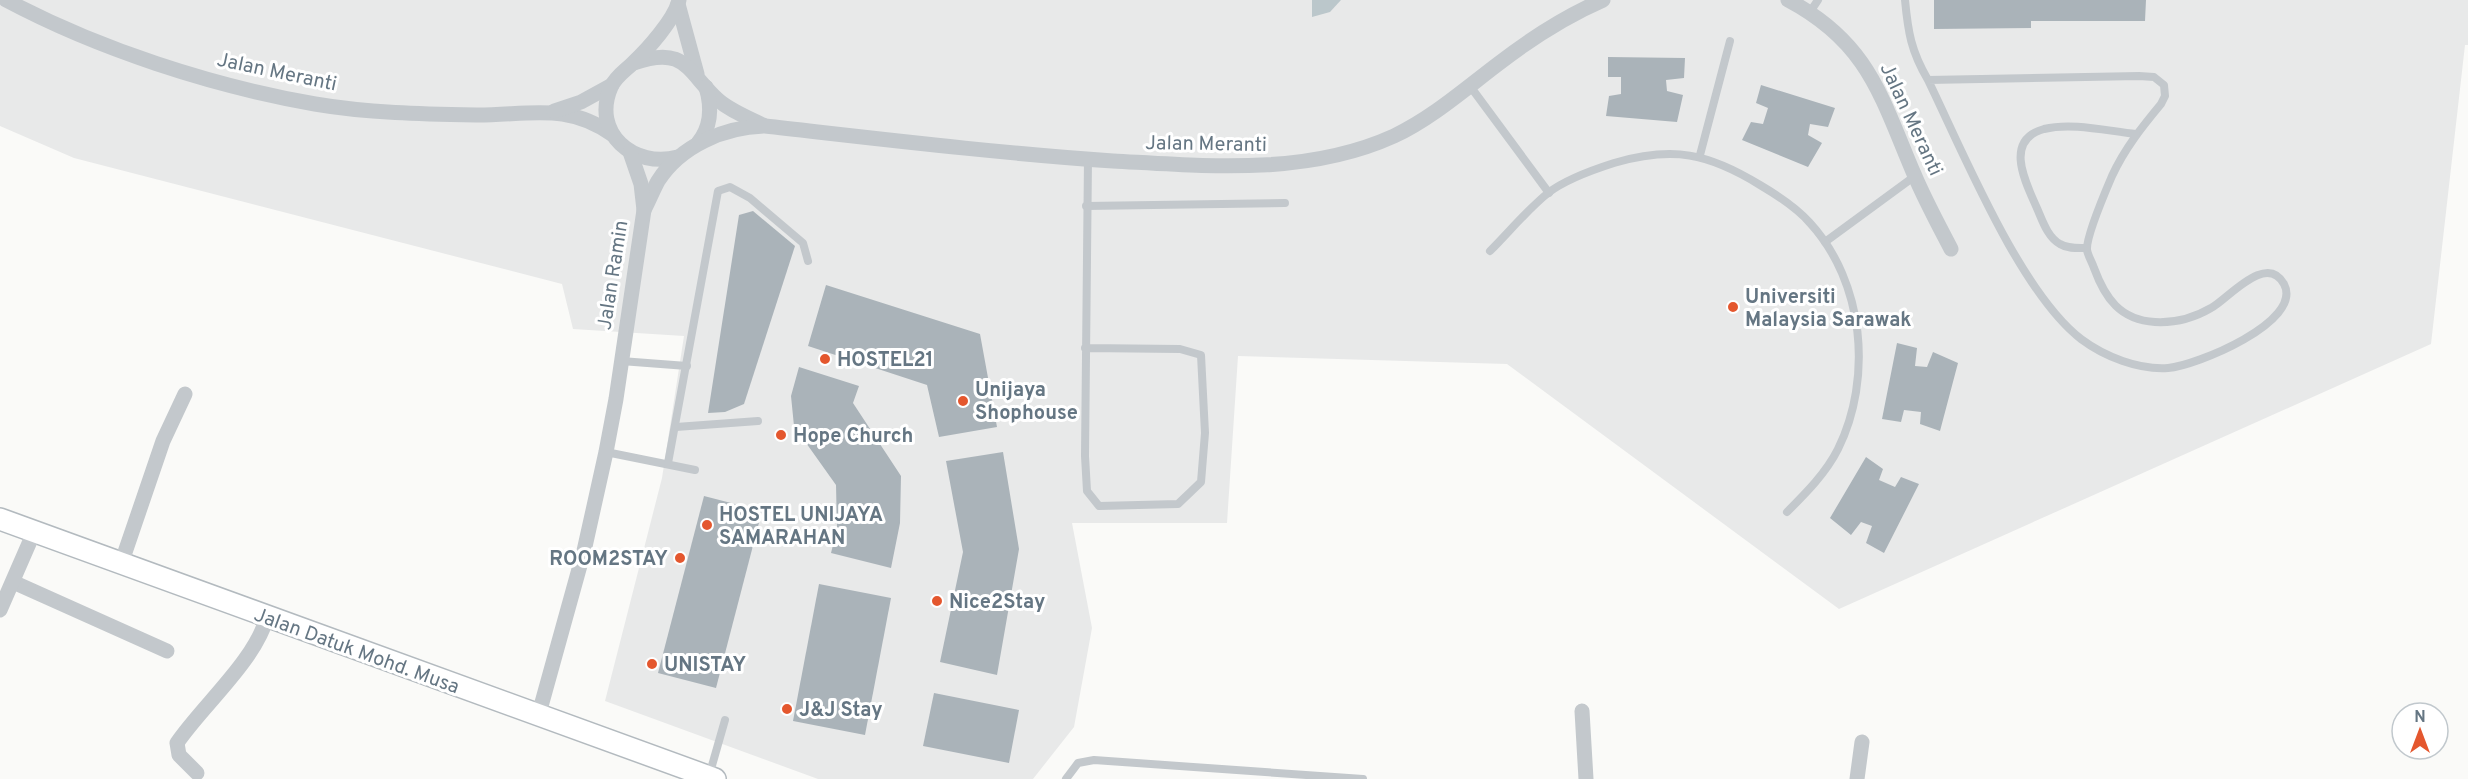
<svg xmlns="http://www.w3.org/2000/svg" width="2468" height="779" viewBox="0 0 2468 779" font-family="Overpass,sans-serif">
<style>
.built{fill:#e8e9e9}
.water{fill:#bbc7cb}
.building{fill:#aab3b9}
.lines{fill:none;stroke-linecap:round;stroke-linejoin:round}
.secondary-casing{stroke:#b3babf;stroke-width:24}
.lane{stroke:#c3c8cc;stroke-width:8}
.street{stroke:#c3c8cc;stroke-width:15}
.secondary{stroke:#fff;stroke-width:21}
.poi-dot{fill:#e4572e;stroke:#fff;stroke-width:2}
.labels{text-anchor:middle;stroke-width:6;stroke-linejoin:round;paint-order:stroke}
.street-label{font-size:20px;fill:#657683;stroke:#fff}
.poi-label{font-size:20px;font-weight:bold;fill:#657683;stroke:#fff;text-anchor:start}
</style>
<rect width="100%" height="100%" fill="#fafaf8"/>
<path class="built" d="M0 0H2468V45H2465L2431 344 1839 609 1507 364 1238 356 1227 523H1072L1092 628 1074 727 1033 779H818L605 701 662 478 684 336 573 329 562 284 74 158 0 126Z"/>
<path class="water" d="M1312 0H1341L1330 12 1312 17Z"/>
<g class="building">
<path d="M1934 0H2146L2145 21H2031V28L1934 29Z"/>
<path d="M1608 57 1685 58 1684 78 1666 80 1667 91 1683 95 1677 122 1606 116 1609 96 1621 94V77H1608Z"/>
<path d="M1761 85 1835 108 1828 127 1810 124 1808 135 1822 143 1808 167 1742 140 1751 122 1763 124 1768 108 1756 103Z"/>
<path d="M753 211 795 246 744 404 725 412 708 413 739 215Z"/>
<path d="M826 285 980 334 997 427 939 437 927 385 808 346Z"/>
<path d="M1897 343 1917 348 1915 366 1927 367 1933 352 1958 363 1940 431 1920 424 1921 412 1904 410 1901 422 1882 419Z"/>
<path d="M799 367 859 386 853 403 901 476 900 523 891 568 831 553 837 529 836 485 794 426 791 396Z"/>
<path d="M1003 452 1019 549 997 675 940 662 963 552 946 461Z"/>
<path d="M1866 457 1883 469 1879 480 1895 487 1901 477 1919 484 1884 553 1866 543 1872 526 1861 522 1851 535 1830 518Z"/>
<path d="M704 496 762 511 716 688 658 673Z"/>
<path d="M819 584 891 598 865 735 793 721Z"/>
<path d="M934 693 1019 710 1009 763 923 746Z"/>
</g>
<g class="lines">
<g class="secondary-casing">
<path id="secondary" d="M0 519 715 779"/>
</g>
<g class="lane">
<path d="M1905 0C1908 32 1911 51 1928 80L2139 76 2154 77 2164 85 2165 96 2161 104C2142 127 2125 148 2112 176 2106 190 2086 237 2087 250 2088 256 2092 262 2094 268 2105 298 2120 320 2155 322 2174 323 2194 318 2211 308 2228 299 2266 252 2284 284 2304 322 2195 366 2168 368 2139 370 2105 357 2081 339 2020 292 1963 152 1928 80"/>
<path d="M1810 12 1818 0"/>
<path d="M1470 86 1549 193"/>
<path d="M1700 155 1730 41"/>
<path d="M1086 206 1285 203"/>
<path d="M1825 242 1915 176"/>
<path d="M2087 248C2078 248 2068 249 2060 244 2047 237 2042 219 2036 206 2025 181 2004 140 2044 129 2072 122 2107 131 2136 134"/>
<path d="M1490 251C1509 232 1527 210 1548 193 1566 179 1592 170 1614 163 1673 146 1708 153 1760 185 1777 195 1796 207 1810 223 1864 282 1873 378 1838 449 1826 473 1806 493 1787 512"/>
<path d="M1085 348 1180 349 1201 355 1205 433 1201 482 1178 504 1099 506 1087 491 1085 456 1088 159"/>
<path d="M621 361 687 366"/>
<path d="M676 427 758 421"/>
<path d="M606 452 695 470"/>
<path d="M668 463 718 191 730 187 750 198 803 243 808 261"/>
<path d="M709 776 725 720"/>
<path d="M1066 779 1078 763 1094 760 1363 779"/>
</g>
<g class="street">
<path d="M6 0C98 49 212 86 315 104 367 113 425 114 478 115 529 115 568 102 613 135"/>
<path d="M1788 0C1869 43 1881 97 1914 174 1925 200 1938 224 1951 249"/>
<path d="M678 4 697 74"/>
<path d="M634 63C685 45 687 71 717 99 730 111 747 117 763 125"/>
<path d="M554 111 581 102 612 85"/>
<path d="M698 143C712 126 712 107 706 87"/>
<path d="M678 157C634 169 591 133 611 87 616 76 625 71 633 63 647 50 675 19 679 0"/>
<path d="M644 210C649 201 653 190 658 181 681 145 725 127 765 126 881 139 996 153 1113 161 1206 166 1306 176 1394 136 1432 118 1465 89 1498 64 1529 40 1566 16 1603 0"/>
<path d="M121 564 163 441 185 394"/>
<path d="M13 582 167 651"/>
<path d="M0 610 34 532"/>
<path d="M1582 711 1586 779"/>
<path d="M538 717 584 551 606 452 616 399 644 210 641 184 630 152"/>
<path d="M197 773 179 755 177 743C203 705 255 661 267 617"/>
<path d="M1857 779 1862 742"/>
</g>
<use href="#secondary" class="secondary"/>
</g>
<g class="poi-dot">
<circle cx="1733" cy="307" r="6"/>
<circle cx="825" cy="359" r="6"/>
<circle cx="963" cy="401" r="6"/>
<circle cx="781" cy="435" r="6"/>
<circle cx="707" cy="525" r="6"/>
<circle cx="680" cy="558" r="6"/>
<circle cx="937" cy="601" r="6"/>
<circle cx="652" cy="664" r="6"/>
<circle cx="787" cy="709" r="6"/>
</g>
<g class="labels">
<g class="street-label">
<text transform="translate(277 71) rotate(12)" y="7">Jalan Meranti</text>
<text transform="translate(1912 119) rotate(65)" y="7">Jalan Meranti</text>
<text transform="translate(1206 143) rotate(1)" y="7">Jalan Meranti</text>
<text transform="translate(612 275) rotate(-81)" y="7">Jalan Ramin</text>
<text transform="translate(357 650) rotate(20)" y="7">Jalan Datuk Mohd. Musa</text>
</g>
<g class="poi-label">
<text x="1745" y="303">Universiti<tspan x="1745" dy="23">Malaysia Sarawak</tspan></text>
<text x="837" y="366">HOSTEL21</text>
<text x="975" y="396">Unijaya<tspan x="975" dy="23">Shophouse</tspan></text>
<text x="793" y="442">Hope Church</text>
<text x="719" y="521">HOSTEL UNIJAYA<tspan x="719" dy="23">SAMARAHAN</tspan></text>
<text x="668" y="565" text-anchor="end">ROOM2STAY</text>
<text x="949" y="608">Nice2Stay</text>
<text x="664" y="671">UNISTAY</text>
<text x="799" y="716">J&amp;J Stay</text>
</g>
</g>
<g transform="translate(2420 731)"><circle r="28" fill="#ffffff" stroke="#c1c8cd" stroke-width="1.5"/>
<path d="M0-4.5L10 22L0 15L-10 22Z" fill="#e4572e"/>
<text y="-9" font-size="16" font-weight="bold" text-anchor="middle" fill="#657683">N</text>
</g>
</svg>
